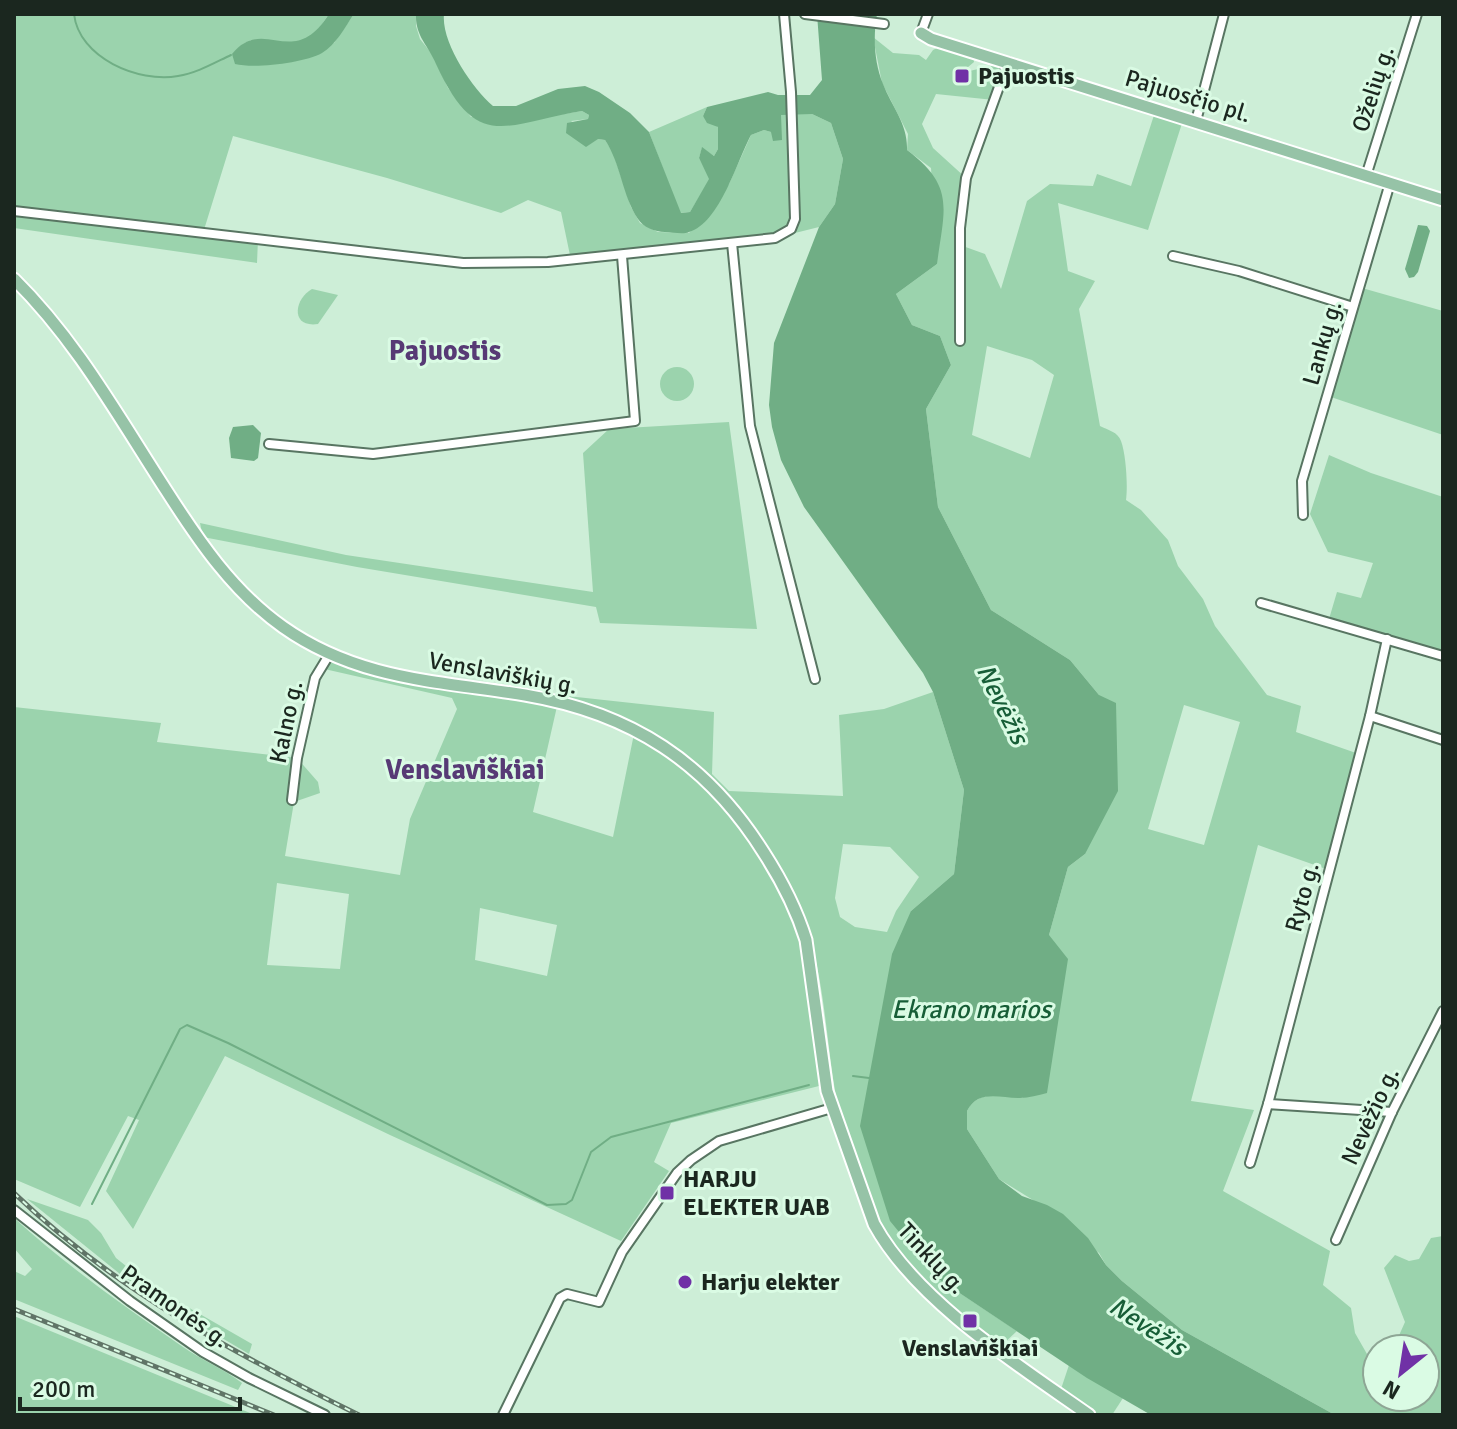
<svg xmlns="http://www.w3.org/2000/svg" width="1457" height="1429" viewBox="0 0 1457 1429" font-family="Signika,sans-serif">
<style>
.green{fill:#9bd3ad;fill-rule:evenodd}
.water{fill:#70ae85}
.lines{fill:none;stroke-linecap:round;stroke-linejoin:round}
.stream{stroke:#70ae85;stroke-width:2}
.minor-casing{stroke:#587562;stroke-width:12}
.major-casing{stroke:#fff;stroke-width:15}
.minor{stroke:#fff;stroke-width:8}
.major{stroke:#96c3a7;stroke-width:11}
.rail-casing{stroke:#607567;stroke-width:5}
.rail{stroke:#dafbe4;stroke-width:2;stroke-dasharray:6;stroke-linecap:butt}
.poi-dot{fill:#7031a6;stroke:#dafbe4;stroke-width:3}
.labels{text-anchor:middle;stroke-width:6;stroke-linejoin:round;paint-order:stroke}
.poi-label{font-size:24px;font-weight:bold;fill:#1b271f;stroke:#dafbe4;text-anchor:start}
.street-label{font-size:24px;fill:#1b271f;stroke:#dafbe4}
.water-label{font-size:26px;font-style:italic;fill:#175e37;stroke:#dafbe4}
.quarter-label{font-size:28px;font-weight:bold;fill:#573a75;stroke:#dafbe4}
</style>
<rect width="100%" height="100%" fill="#cdeed7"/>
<g class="green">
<path d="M14 14H329C322 24 315 36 303 41 276 52 258 22 232 55L334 43 354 14H416V26L420 39 432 54 448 88 471 117 557 115 582 111 589 115 588 119 571 121 598 139 605 140 613 152 631 207 640 223 658 232 689 233 729 184 751 135 764 130 771 132 781 114H812L831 123 843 159 835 204 819 227 775 238 571 260 561 212 528 200 501 213 387 178 233 136 203 233 258 239 257 263 14 228Z"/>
<path d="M873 37 893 53 919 55 926 60 933 50 943 45 973 54 974 62 961 73 1008 62 994 100 936 94 922 124 933 148 966 178 960 245 985 254 1001 289 1027 201 1050 184 1093 186 1097 174 1131 186 1156 109 1184 117 1148 230 1058 203 1068 271 1095 281 1079 309 1100 426C1108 430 1118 432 1121 441 1126 454 1128 486 1126 500L1141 510 1168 540 1178 566 1203 599 1215 626 1267 695 1301 706 1296 732 1356 753 1326 869 1258 845 1191 1101 1254 1110 1223 1191 1330 1251 1323 1285 1351 1308 1355 1333 1367 1354 1377 1355V1397H1425V1349H1393L1405 1322 1384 1268 1395 1255 1409 1261 1419 1259 1431 1238 1443 1236V1409L1441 1415H1335L1182 1330 1122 1281 1106 1265 1099 1253 1033 1200 999 1179 967 1129V1111C978 1089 1003 1096 1023 1098L1049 935 1068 867 1085 854 1099 695 1070 660 991 610 938 507 926 409 951 365 940 336 912 325 896 294 937 264 931 168 907 150 908 134 882 83ZM987 346 1032 360 1054 375 1030 458 972 435ZM1184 705 1240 722 1204 845 1148 829Z"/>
<path d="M707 107 703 116 718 127V149L714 156 702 148 699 158 710 179 690 212 680 213 649 132Z"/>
<path d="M1362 288 1443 311V435L1325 395Z"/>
<path d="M312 289 338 295 318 324C290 328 294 299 312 289Z"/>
<circle cx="677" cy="384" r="17"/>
<path d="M729 422 757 629 600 623 596 607 357 567 203 537 200 523 346 555 593 592 583 453 609 429Z"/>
<path d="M1329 455 1371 473 1443 497V653L1329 619 1337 592 1361 598 1373 563 1328 552 1310 514Z"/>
<path d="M329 655 363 668 558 702 533 812 613 837 635 729 652 738 738 815 800 919 823 1085 671 1123 654 1162 669 1171 621 1241 390 1135 225 1056 133 1229 106 1191 139 1120 128 1116 80 1207 14 1179V707L161 723 157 742 297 758 318 782 320 793 294 802 285 856 400 875 410 819 457 709 452 698 320 668ZM277 883 349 894 340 969 267 965ZM480 908 557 925 547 976 475 960Z"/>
<path d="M933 692 964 790 954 874 911 911 937 1278 1017 1331 1002 1345C957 1310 905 1274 879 1222 870 1205 865 1184 859 1165 851 1143 840 1120 836 1097 827 1045 825 992 811 941 789 859 727 777 653 735 618 715 579 703 540 693L714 712 712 774 729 791 843 796 839 715 884 709ZM843 844 890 847 919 877 896 911 887 932 855 927 840 917 835 898Z"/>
<path d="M27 1199 88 1220 101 1233 116 1258 151 1286 252 1344 249 1354 163 1303 120 1274Z"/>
<path d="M14 1218C67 1266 125 1307 183 1347 202 1360 224 1369 242 1383L238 1390 14 1299V1271L25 1276 32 1269 14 1248Z"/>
<path d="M14 1316 255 1415H14Z"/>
<path d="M1069 1365 1123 1398 1112 1415H1099L1061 1389Z"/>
</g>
<g class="water">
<path d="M329 14H354C345 27 336 45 322 53 304 63 255 69 235 64L232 54C265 14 292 72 329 14Z"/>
<path d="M416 14H444C441 42 472 88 493 106H516L558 89 585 86 599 92 630 113 649 132 681 213 690 212 709 179 699 158 702 147 714 156 718 149V127L707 123 703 116 707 107 768 92 778 95H810L822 80 817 14H877C873 37 874 62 883 84 892 107 908 124 907 150 956 187 944 209 937 264L896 294 912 325 940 336 951 365 926 409 938 507 991 610 1070 660 1099 695 1116 703 1118 791 1085 854 1068 867 1049 935 1068 959 1047 1093C1038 1095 1029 1098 1020 1098 1000 1098 978 1089 967 1111V1129L999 1179 1022 1196 1047 1205 1063 1214 1088 1238 1106 1265 1122 1281 1182 1330 1335 1415H1151L1087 1378 937 1278 890 1221 860 1126 892 954 911 911 954 874 964 790 933 692 923 673 804 507 781 460 772 427 769 405 774 343 819 227 835 204 843 159 831 123 812 114 781 115 782 140 773 141 771 132 764 130 751 135C737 161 720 223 689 232 683 235 672 232 665 232 655 232 643 227 638 219 622 195 621 164 605 140L598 139 586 147 566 133 567 123 588 119 589 115 582 111C504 124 477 153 436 64 428 45 415 36 416 14Z"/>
<path d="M1418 225 1427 226 1430 231 1418 272 1414 277 1409 278 1405 269Z"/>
<path d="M253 425 261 433 258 458 254 461 231 458 229 438 233 427Z"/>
</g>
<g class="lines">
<g class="stream">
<path d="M74 14C79 58 138 83 178 76 197 73 214 63 231 55"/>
<path d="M853 1076 869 1078"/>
<path d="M92 1204 180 1029 187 1025 228 1043 547 1205 566 1204 572 1200 591 1152 611 1137 809 1085"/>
</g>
<g class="minor-casing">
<g id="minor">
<path d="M805 14 884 24"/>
<path d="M921 33 928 14"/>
<path d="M1196 121 1224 14"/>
<path d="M1366 176 1417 14"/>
<path d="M14 211 463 263 548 262 775 238 791 229 795 219 791 92 784 14"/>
<path d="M732 243 750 426 815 679"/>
<path d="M1173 256 1239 271 1353 307"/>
<path d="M960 341V228L966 178 1008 62"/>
<path d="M269 444 373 454 635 421 622 256"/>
<path d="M1303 515 1302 481 1390 183"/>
<path d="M1261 603 1443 656"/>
<path d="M1370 716 1443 740"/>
<path d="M292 800 297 758 315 678 329 655"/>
<path d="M1268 1104 1392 1112"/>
<path d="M1250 1163 1268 1104 1370 716 1387 639"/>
<path d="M14 1210 130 1301 203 1352 249 1378 325 1415"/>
<path d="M1336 1240 1392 1112 1443 1011"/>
<path d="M503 1415 560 1298 567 1294 599 1302 622 1252 677 1173 691 1160 719 1141 832 1108"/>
</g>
</g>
<g class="major-casing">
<g id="major">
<path d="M921 33 931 39 1443 200"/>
<path d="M14 279C76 340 118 416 166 490 198 540 233 592 283 627 358 680 438 681 525 695 631 713 707 762 764 853 782 881 796 908 806 940L827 1091 874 1224C916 1301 1018 1365 1089 1415"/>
</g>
</g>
<use href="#minor" class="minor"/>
<use href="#major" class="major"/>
<g class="rail-casing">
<g id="rail">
<path d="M14 1193C114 1289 235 1354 359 1415"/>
<path d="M14 1309 274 1415"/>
</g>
</g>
<use href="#rail" class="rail"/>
</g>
<g class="poi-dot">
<rect x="954" y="68" width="16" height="16" rx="4"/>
<rect x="659" y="1185" width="16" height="16" rx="4"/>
<circle cx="685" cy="1282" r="8"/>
<rect x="962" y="1313" width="16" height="16" rx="4"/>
</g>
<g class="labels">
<g class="poi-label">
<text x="978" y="84">Pajuostis</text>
<text x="683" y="1187">HARJU<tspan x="683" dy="28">ELEKTER UAB</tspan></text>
<text x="701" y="1290">Harju elekter</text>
<text x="970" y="1356" text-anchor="middle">Venslaviškiai</text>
</g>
<g class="street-label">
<text transform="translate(1373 89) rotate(-72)" y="8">Oželių g.</text>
<text transform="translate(1188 96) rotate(17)" y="8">Pajuosčio pl.</text>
<text transform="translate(1322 343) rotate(-74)" y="8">Lankų g.</text>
<text transform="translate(503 673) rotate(10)" y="8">Venslaviškių g.</text>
<text transform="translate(286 722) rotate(-78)" y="8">Kalno g.</text>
<text transform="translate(1302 897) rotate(-75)" y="8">Ryto g.</text>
<text transform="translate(1370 1116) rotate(-65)" y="8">Nevėžio g.</text>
<text transform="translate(932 1258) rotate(47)" y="8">Tinklų g.</text>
<text transform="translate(175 1306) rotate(35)" y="8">Pramonės g.</text>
</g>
<g class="water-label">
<text transform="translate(1003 704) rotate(64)" y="9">Nevėžis</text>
<text x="971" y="1018">Ekrano marios</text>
<text transform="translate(1148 1326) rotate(33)" y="9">Nevėžis</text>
</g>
<g class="quarter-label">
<text x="445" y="360">Pajuostis</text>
<text x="465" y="779">Venslaviškiai</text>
</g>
</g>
<rect width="1457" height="1429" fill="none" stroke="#1b271f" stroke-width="32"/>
<g transform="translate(1401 1373) rotate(210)"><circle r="38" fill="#dafbe4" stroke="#8ea695" stroke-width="2"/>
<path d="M0-6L14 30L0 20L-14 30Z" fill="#7031a6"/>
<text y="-12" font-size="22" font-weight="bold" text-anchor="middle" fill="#1b271f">N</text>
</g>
<path d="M20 1397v12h220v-12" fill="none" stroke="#1b271f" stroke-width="4"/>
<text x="32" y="1397" font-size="24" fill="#1b271f" stroke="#dafbe4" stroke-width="6" paint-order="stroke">200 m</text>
</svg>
